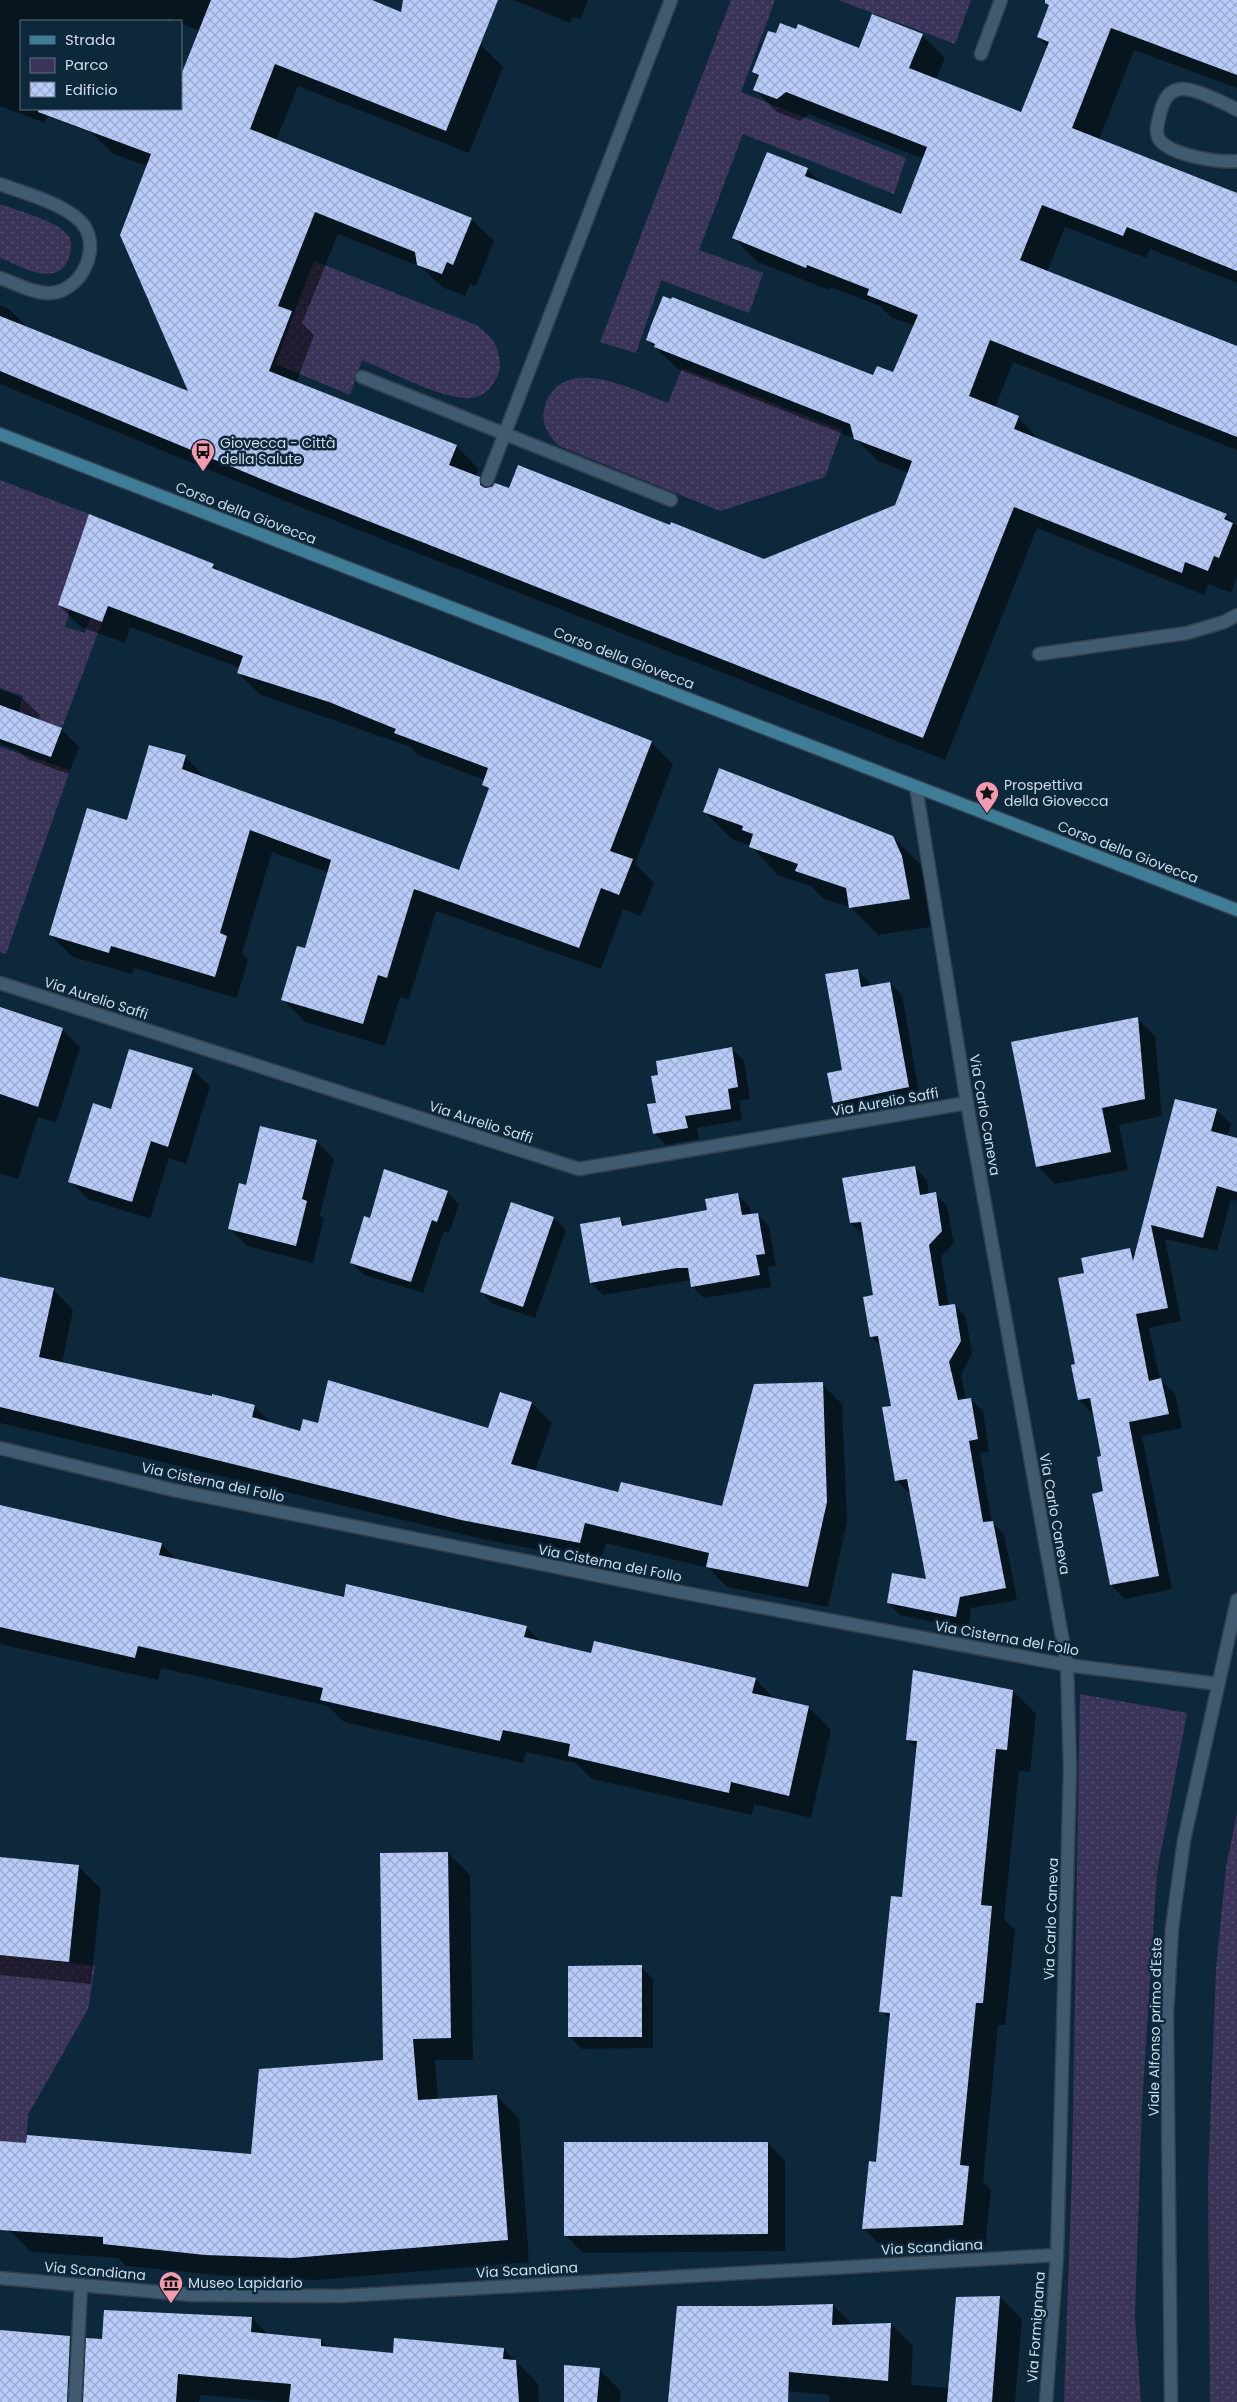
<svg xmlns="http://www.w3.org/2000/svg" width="1237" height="2402" viewBox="0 0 1237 2402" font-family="Poppins,sans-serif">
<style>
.green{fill:url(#green-dots)}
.shadow{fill:#0007;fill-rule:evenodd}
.building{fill:url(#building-cross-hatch)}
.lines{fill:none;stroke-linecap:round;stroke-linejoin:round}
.lane-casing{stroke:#314151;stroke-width:15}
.street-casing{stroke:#314151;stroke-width:15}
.secondary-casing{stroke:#314151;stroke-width:15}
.lane{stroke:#405a70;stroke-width:12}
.street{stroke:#405a70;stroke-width:12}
.secondary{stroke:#3f7c96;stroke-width:12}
.labels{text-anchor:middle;stroke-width:5;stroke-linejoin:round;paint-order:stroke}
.poi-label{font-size:14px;fill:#cddce9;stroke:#0e283b;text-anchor:start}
.street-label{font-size:14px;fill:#cddce9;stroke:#0e283b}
</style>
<defs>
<pattern id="green-dots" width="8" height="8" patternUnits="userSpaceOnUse" patternTransform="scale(1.25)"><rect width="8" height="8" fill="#3b3459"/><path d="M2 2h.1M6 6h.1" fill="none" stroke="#565171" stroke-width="1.8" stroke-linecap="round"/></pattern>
<pattern id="building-cross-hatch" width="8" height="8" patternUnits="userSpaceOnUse" patternTransform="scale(1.25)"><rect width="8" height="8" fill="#b8cbf9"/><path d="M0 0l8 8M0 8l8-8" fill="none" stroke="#9aa9cc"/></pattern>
</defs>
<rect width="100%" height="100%" fill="#0e283b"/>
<g class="green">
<path d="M731 0H775L741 92 906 158 894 194 743 134 699 250 763 273 749 313 661 280 636 353 600 342Z"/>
<path d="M838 0H971L955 44Z"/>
<path d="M0 204C18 211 59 221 69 237 73 244 71 253 68 260 56 288 20 266 0 258Z"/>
<path d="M314 261 476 325C493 338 499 344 500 366 500 372 497 378 493 384 487 394 476 399 464 398 436 396 389 371 362 360L350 395 275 364Z"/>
<path d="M682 368 842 430 825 477 720 511 559 446C547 434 540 422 545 405 564 352 634 390 668 403Z"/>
<path d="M0 480 89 514 58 605 70 609 65 627 85 633 90 618 102 622 62 728 18 712 23 696 0 688Z"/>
<path d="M0 747 70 770 6 954 0 952Z"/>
<path d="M1080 1694 1187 1713 1157 1872 1142 2105 1135 2316 1141 2402H1064L1072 2172Z"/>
<path d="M1237 1813V2402H1210L1208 2179 1216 1969 1226 1868Z"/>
<path d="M0 1955 95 1966 88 2009 28 2115 26 2143 0 2154Z"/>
</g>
<g class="shadow">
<path d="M0 0H369L480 44 503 67 469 153 298 86 276 141 471 219 494 241 476 286 470 284 465 296 442 287 421 267 338 234 302 323 314 335 296 383 456 446 479 469 476 476 489 488 510 490 671 527 764 560 896 506 909 473 878 461 856 439 678 369 647 340 873 377 894 374 915 326 891 317 880 306 830 287 829 290 756 261 734 238 807 169 822 184 902 216 924 159 809 114 800 121 777 112 755 90 759 78 753 72 922 35 945 58 936 79 1022 114 1048 47 1038 37 1052 0H1237V88L1134 50 1099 140 1237 194V283L1150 249 1146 258 1065 227 1047 272 1237 347V450L1013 362 995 408 1018 417 1040 441 1226 515 1237 526V578L1231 593 1208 584 1204 595 1037 528 945 760 300 507 0 384V305L9 309 29 329 191 393 147 166 113 154 92 133 47 116 45 123 0 106ZM168 18 200 31 181 109H21V21H166Z"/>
<path d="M513 0H588L581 19 572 17 570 23Z"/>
<path d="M213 565 221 573 651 742 673 764 635 864 654 883 641 916 623 909 601 969 436 911 409 999 400 997 385 1046 305 1022 282 999 306 950 329 873 272 852 242 953 248 959 237 998 134 968 132 974 73 957 50 935 128 821 185 756 207 780 460 872 489 791 483 784 485 780 418 755 411 747 261 695 238 673 240 668 130 627 125 643 81 627 59 605Z"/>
<path d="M0 689 22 698 40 715 38 721 61 729 79 747 69 774 27 759 19 751 0 744Z"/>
<path d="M705 812 893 837 921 865 929 885 936 926 878 935 850 907 824 899 811 886 778 875 751 846 732 839Z"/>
<path d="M857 970 869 982 870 986 890 983 902 995 920 1098 846 1114 834 1102 843 1071Z"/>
<path d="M0 1009 62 1029 80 1047 56 1123 38 1117 18 1179 0 1173Z"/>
<path d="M1137 1018 1155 1036 1162 1116 1119 1125 1128 1170 1055 1184 1037 1166Z"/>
<path d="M732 1049 744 1061 750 1099 739 1100 742 1120 697 1128 699 1139 666 1145 654 1133 657 1104Z"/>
<path d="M192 1069 210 1086 186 1164 169 1158 150 1219 88 1199 70 1181 111 1111Z"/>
<path d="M1176 1101 1216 1110 1231 1124 1227 1136 1237 1139V1201L1231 1199 1217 1251 1165 1239 1181 1321 1149 1328 1160 1380 1175 1393 1182 1428 1142 1436 1172 1589 1125 1599 1111 1585 1103 1457 1093 1414 1079 1400 1076 1365 1086 1274 1130 1249 1136 1255Z"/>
<path d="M316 1141 334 1159 320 1215 324 1219 313 1263 247 1246 229 1228 247 1187Z"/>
<path d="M915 1168 927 1180 929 1195 935 1194 947 1206 954 1243 941 1257 949 1306 954 1305 966 1317 972 1353 961 1375 966 1400 971 1399 983 1411 989 1451 980 1453 992 1522 1004 1534 1017 1600 971 1608 968 1629 900 1615 888 1603 927 1580 910 1492H908L896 1480 892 1407 882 1347 871 1337 875 1296 863 1235 851 1223 844 1180Z"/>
<path d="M447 1192 459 1204 449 1233 444 1231 423 1293 364 1275 352 1263 371 1219Z"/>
<path d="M738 1195 750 1207 751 1215 757 1214 769 1226 776 1266 768 1267 771 1287 704 1298 692 1286 691 1280 603 1295 591 1283 620 1218 627 1226 709 1211Z"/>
<path d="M554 1218 566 1230 535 1318 493 1304 481 1292Z"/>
<path d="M0 1278 53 1289 73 1310 62 1363 255 1407 272 1424 300 1432 319 1424 489 1429 501 1393 532 1403 552 1423 535 1471 619 1493 723 1507 822 1384 842 1404 847 1523 828 1607 727 1587 708 1568 606 1543 600 1562 482 1539 0 1423Z"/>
<path d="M0 1507 161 1544 177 1560 345 1598 526 1627 542 1643 592 1655 755 1679 776 1700 809 1707 831 1730 811 1818 754 1804 752 1815 592 1779 576 1763 526 1752 523 1763 344 1722 328 1706 161 1668 158 1680 0 1644Z"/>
<path d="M1013 1691 1036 1714 1030 1772 1019 1771 1004 1919 1015 1930 1005 2025H998L983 2182 991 2190 985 2247 886 2251 864 2229 877 2163 891 2021 881 2011 903 1899 918 1750 907 1740Z"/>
<path d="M448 1853 470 1875 473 2060H435L438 2100 497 2096 519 2119 529 2262 315 2280 228 2276 126 2266 118 2258 31 2252 9 2230 253 2155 384 2062Z"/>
<path d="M0 1858 78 1866 101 1889 91 1984 0 1975Z"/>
<path d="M641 1967 653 1979V2048L582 2049 570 2037Z"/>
<path d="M768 2143 785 2161V2251L583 2253 565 2235Z"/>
<path d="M1000 2297 1022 2319 1015 2402H829L830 2395 774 2390 773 2402H669L758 2307 833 2305 854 2326 891 2324 913 2346 911 2385 949 2388Z"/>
<path d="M252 2318 269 2335 321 2340 329 2348 394 2354 504 2349 538 2384 539 2402H280L200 2395 199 2402H0V2332L70 2337 87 2355 103 2340Z"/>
<path d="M599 2369 621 2391 620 2402H566Z"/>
</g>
<g class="building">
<path d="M211 0H372L401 12 403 0H498L446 131 275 64 250 129 472 218 453 265 447 262 442 274 417 265 415 252 315 212 278 306 292 311 269 371 457 445 449 465 480 477V485L485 488 492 487 495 483 509 488 518 465 670 525 671 522 764 559 895 505 912 461 854 439 850 424 654 347 655 344 646 340 652 323 663 296 671 299 672 297 873 375 877 366 893 372 918 315 867 295 869 289 807 265 806 268 732 238 767 152 808 168 805 176 901 214 927 147 786 92 777 99 753 90 759 75 752 72 768 31 776 33 780 23 796 29 798 24 859 48 872 14 923 34 909 68 1021 112 1049 42 1037 37 1049 5 1045 3V0H1237V75L1111 28 1072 128 1237 193V271L1127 227 1123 236 1042 205 1020 260 1237 346V437L990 340 969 396 1019 416 1014 429 1227 514 1224 519 1233 523 1219 558 1214 556 1208 571 1185 562 1182 573 1014 507 923 738 276 485 0 371V316L188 391 120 235 151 154 38 112V109H181V75Z"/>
<path d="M89 514 214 564 212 568 297 602 652 741 610 851 633 859 619 895 601 888 579 948 414 889 387 978 378 975 363 1024 281 1000 297 946 305 948 331 860 250 830 220 933 227 936 215 977 111 946 109 953 49 935 87 808 127 820 149 745 186 755 182 769 459 870 489 788 482 785 488 768 394 733 396 729 329 702 237 673 243 656 108 606 102 622 58 605Z"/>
<path d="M0 705 62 728 51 757 0 739Z"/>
<path d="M719 768 893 836 902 856 910 899 849 908 846 888 795 871 798 864 749 847 753 834 742 830 743 826 703 812Z"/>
<path d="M858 969 861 987 890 982 909 1087 833 1103 827 1073 842 1070 825 974Z"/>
<path d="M0 1007 63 1028 38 1107 0 1094Z"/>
<path d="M1138 1017 1145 1099 1102 1108 1111 1152 1036 1167 1011 1042Z"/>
<path d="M732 1047 738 1087 728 1089 731 1109 685 1116 688 1128 653 1134 647 1104 656 1103 651 1076 658 1075 656 1061Z"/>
<path d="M129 1049 193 1068 168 1147 151 1141 132 1202 68 1182 93 1103 111 1109Z"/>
<path d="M1175 1099 1217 1109 1211 1131 1237 1138V1192L1217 1186 1203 1238 1151 1225 1168 1308 1136 1314 1149 1381 1161 1378 1169 1414 1129 1422 1159 1576 1110 1585 1092 1494 1103 1491 1097 1457 1101 1456 1090 1398 1078 1400 1071 1365 1075 1364 1058 1278 1084 1273 1081 1258 1130 1248 1133 1261Z"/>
<path d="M260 1126 317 1140 302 1199 307 1201 296 1246 228 1229 239 1183 246 1185Z"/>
<path d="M915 1166 920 1195 936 1192 942 1231 929 1245 939 1306 955 1304 961 1341 949 1362 958 1400 971 1398 978 1439 969 1441 983 1522 993 1521 1006 1588 960 1597 956 1617 887 1603 892 1573 926 1579 907 1479 895 1481 882 1407 891 1406 878 1336 870 1337 863 1297 873 1295 861 1222 850 1223 842 1178Z"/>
<path d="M384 1169 448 1191 437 1222 432 1220 411 1282 350 1263 364 1216 370 1218Z"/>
<path d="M738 1193 742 1215 758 1213 765 1254 756 1255 760 1275 691 1287 688 1268H677L590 1283 580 1224 620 1217 622 1226 707 1210 705 1199Z"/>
<path d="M511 1202 554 1217 523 1307 480 1292Z"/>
<path d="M0 1277 54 1288 39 1357 212 1396V1394L255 1405 252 1417 300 1431 303 1419 318 1423 328 1380 488 1428 500 1392 532 1402 511 1464 618 1492 621 1482 722 1506 754 1384 823 1382 827 1502 808 1587 706 1567 709 1553 585 1523 580 1543 461 1520 0 1407Z"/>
<path d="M0 1505 162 1543 159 1555 344 1597 346 1584 527 1626 524 1637 591 1653 594 1641 756 1678 752 1693 809 1706 789 1796 731 1782 729 1793 568 1756 570 1744 503 1730 500 1741 320 1700 323 1688 138 1646 135 1658 0 1627Z"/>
<path d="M913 1670 1013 1690 1007 1750 996 1749 981 1905 992 1906 983 2003H976L960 2165 969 2166 963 2225 862 2229 869 2161 876 2162 890 2013 879 2012 891 1896 902 1897 917 1741 906 1740Z"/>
<path d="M448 1852 451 2038 413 2039 418 2100 497 2095 508 2240 292 2258 205 2255 103 2244V2237L0 2230V2141L26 2143 27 2135 251 2154 259 2069 383 2060 380 1853Z"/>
<path d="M0 1857 79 1865 69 1962 0 1955Z"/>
<path d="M642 1965V2037H568V1966Z"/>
<path d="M564 2142H768V2234L564 2236Z"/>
<path d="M1000 2296 992 2402H947L956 2297Z"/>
<path d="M833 2304 832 2325 891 2323 888 2381 789 2372 788 2402H668L677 2306H758Z"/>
<path d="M104 2310 252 2317 251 2332 321 2339V2346L393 2353 394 2338 504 2348 503 2359 516 2360 519 2402H289L291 2384 178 2374 176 2402H83L86 2338 102 2339Z"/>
<path d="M0 2330 70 2336 67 2402H0Z"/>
<path d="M564 2365 600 2368 597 2402H564Z"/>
</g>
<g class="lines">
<g class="lane-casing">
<g id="lane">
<path d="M981 54 1001 0"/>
<path d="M1237 110C1230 105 1221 102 1213 98 1191 88 1169 80 1161 110 1159 118 1155 129 1158 137 1166 155 1219 163 1237 161"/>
<path d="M0 184C23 193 71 205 85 227 100 252 80 291 51 293 34 294 15 283 0 278"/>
<path d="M362 377 671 500"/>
<path d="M487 480 671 0"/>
<path d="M1039 654 1187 633 1224 622 1237 615"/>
</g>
</g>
<g class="street-casing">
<g id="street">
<path d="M916 787 967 1103 1067 1665 1070 1769 1057 2255 1046 2402"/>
<path d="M0 983 579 1169 967 1103"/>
<path d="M0 1448 173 1490 675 1591 1067 1665 1218 1684"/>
<path d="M0 2278 192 2295 341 2296 1057 2255"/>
<path d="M75 2402 81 2285"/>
<path d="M1171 2402 1167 2014 1172 1928 1184 1840 1237 1600"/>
</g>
</g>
<g class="secondary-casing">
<path id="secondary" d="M0 434 1237 910"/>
</g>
<use href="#lane" class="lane"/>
<use href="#street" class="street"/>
<use href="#secondary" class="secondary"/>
</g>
<defs>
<g id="bus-pin" transform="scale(1.25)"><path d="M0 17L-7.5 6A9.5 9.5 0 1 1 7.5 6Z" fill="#f29aaf" stroke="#0e283b"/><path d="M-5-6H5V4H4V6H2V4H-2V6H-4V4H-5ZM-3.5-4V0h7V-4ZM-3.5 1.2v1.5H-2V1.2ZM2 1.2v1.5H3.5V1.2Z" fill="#111"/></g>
<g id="sight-pin" transform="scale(1.25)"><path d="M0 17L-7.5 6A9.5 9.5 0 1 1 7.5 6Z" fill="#f29aaf" stroke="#0e283b"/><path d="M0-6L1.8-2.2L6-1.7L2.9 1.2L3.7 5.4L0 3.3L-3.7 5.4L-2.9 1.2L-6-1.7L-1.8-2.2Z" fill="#111"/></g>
<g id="museum-pin" transform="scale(1.25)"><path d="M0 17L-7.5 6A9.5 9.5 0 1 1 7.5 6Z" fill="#f29aaf" stroke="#0e283b"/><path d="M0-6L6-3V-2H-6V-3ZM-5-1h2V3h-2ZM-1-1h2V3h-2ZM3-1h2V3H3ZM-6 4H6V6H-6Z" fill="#111"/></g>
</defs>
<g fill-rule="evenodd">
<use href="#bus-pin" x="203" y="451"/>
<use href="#sight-pin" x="987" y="793"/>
<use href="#museum-pin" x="171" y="2283"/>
</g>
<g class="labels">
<g class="poi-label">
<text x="220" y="448">Giovecca - Città<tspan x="220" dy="16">della Salute</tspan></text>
<text x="1004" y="790">Prospettiva<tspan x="1004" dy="16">della Giovecca</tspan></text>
<text x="188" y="2288">Museo Lapidario</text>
</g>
<g class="street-label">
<text transform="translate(246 513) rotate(21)" y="5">Corso della Giovecca</text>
<text transform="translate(624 658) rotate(21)" y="5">Corso della Giovecca</text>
<text transform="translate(1128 852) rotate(21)" y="5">Corso della Giovecca</text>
<text transform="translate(96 998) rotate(18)" y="5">Via Aurelio Saffi</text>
<text transform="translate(885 1102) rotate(-10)" y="5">Via Aurelio Saffi</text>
<text transform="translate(985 1115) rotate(80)" y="5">Via Carlo Caneva</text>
<text transform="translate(481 1122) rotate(18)" y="5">Via Aurelio Saffi</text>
<text transform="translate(213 1482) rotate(12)" y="5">Via Cisterna del Follo</text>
<text transform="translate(1055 1514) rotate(80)" y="5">Via Carlo Caneva</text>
<text transform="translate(610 1563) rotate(11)" y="5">Via Cisterna del Follo</text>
<text transform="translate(1007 1638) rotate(10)" y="5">Via Cisterna del Follo</text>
<text transform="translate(1051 1919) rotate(-88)" y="5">Via Carlo Caneva</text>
<text transform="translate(1155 2027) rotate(-89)" y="5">Viale Alfonso primo d'Este</text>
<text transform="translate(932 2247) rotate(-3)" y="5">Via Scandiana</text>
<text transform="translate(527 2270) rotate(-3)" y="5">Via Scandiana</text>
<text transform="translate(95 2271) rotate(5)" y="5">Via Scandiana</text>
<text transform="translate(1036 2327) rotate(-86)" y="5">Via Formignana</text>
</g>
</g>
<rect x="20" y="20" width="162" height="90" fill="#0e283b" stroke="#5a7081"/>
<rect x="30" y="36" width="25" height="8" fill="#3f7c96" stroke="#5a7081"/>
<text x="65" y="45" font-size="15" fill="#cddce9">Strada</text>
<rect x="30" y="58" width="25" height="15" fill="#3b3459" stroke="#5a7081"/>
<text x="65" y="70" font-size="15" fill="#cddce9">Parco</text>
<rect x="30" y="82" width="25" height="15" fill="url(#building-cross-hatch)" stroke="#5a7081"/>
<text x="65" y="95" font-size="15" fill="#cddce9">Edificio</text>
</svg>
